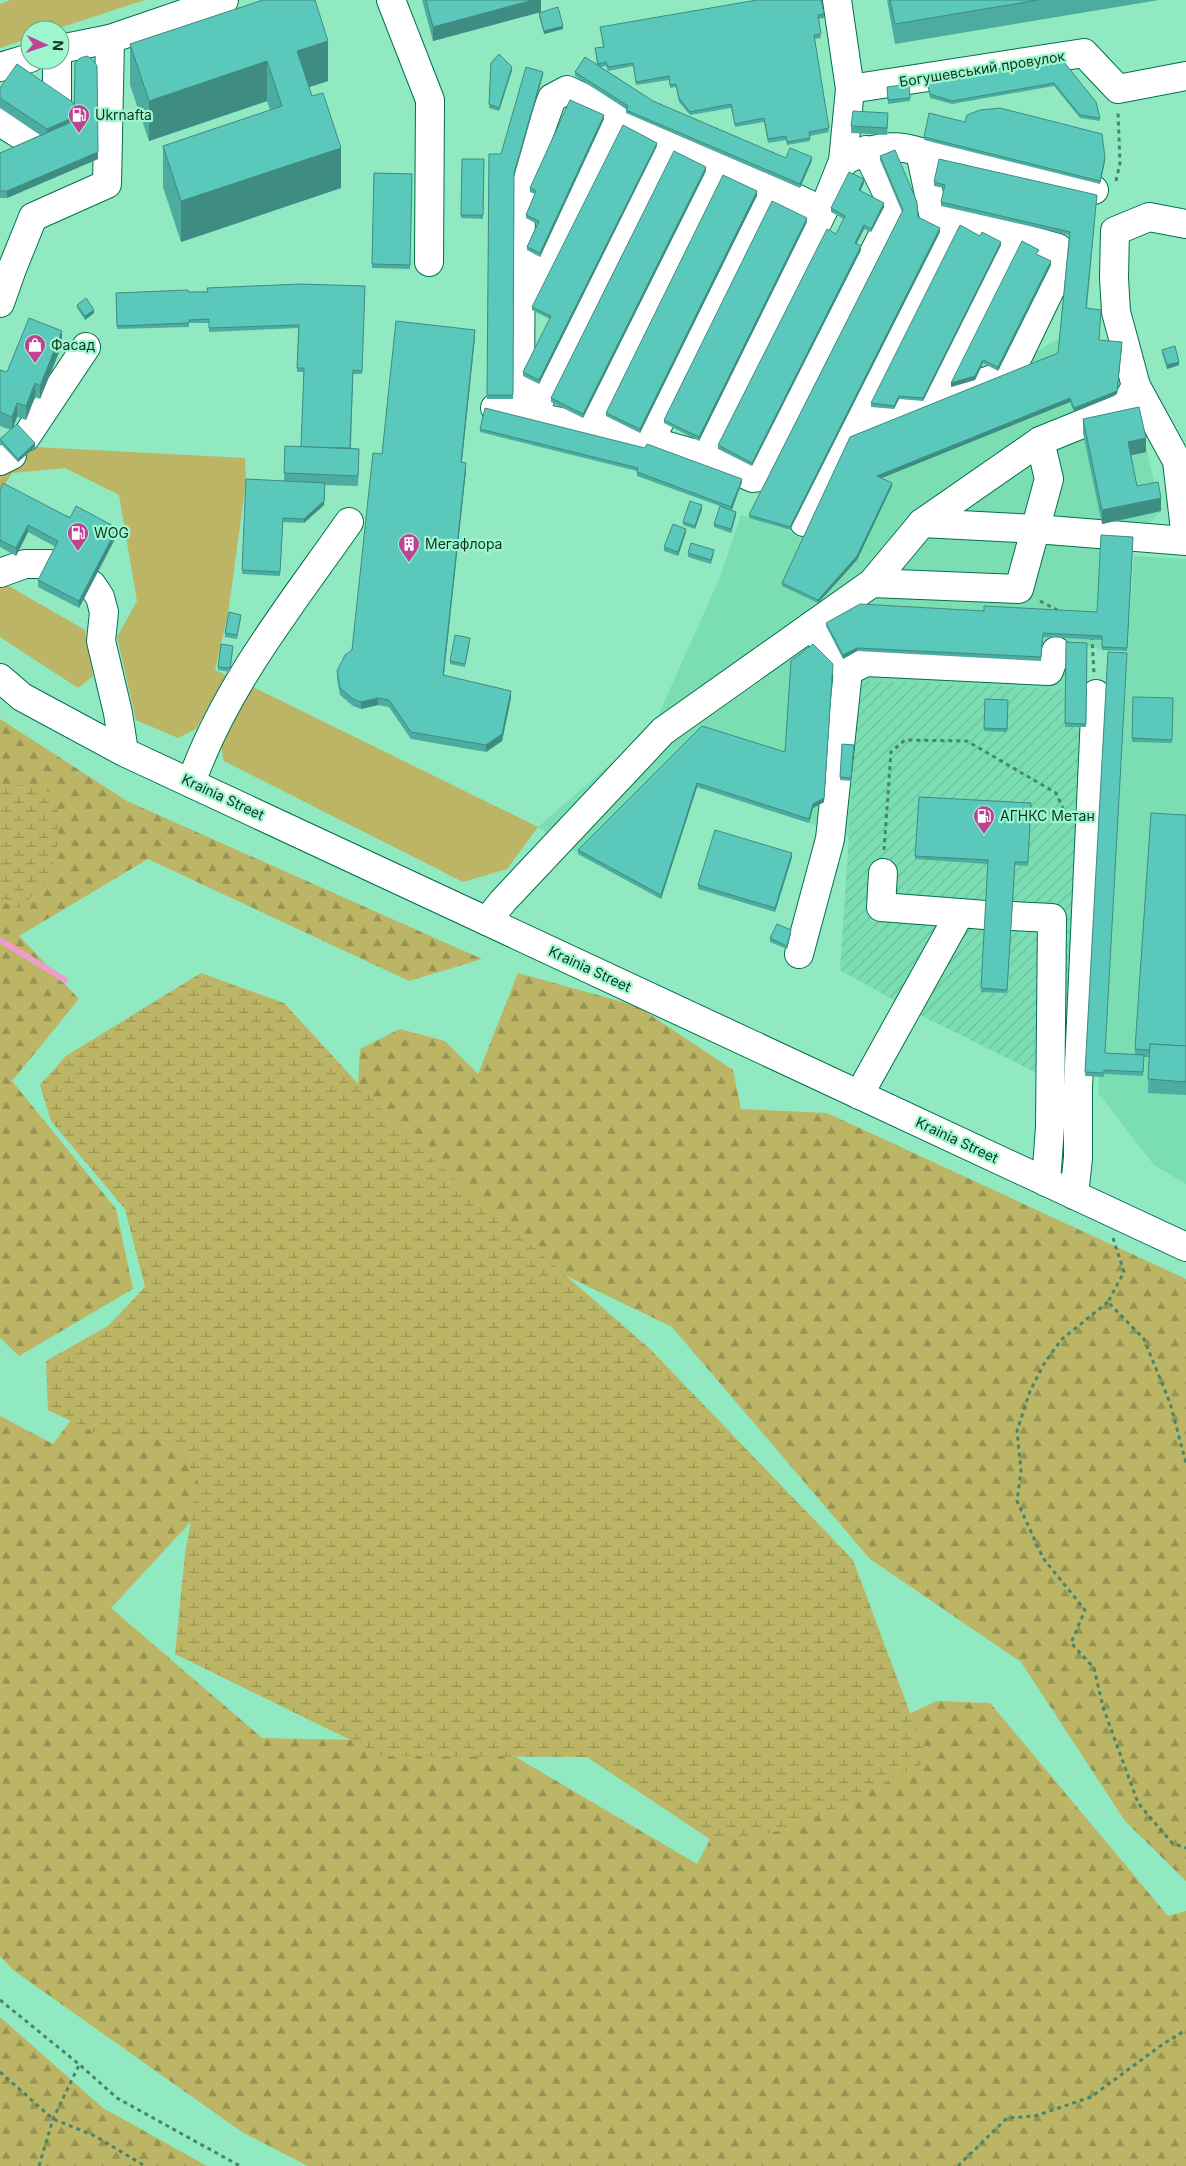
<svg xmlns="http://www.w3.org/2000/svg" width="1186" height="2166" viewBox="0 0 1186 2166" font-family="Inter,sans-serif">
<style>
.built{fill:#7bdeb3}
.industrial{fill:url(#industrial-furrows)}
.grass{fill:#bcb565}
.forest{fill:url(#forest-firs)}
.wetland{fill:url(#wetland-marsh)}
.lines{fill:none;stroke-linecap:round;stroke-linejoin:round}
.stream{stroke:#ef9ccc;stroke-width:6}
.minor-casing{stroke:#00704e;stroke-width:30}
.path{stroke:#48856b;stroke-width:3;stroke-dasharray:4 4;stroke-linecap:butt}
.minor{stroke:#fff;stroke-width:28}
.wall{fill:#4daca0}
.shaded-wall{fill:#3f8c82}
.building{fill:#5ac8ba;stroke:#3f8c82}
.labels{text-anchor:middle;stroke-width:4.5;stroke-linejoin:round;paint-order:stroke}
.street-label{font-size:14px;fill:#0c3324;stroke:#9df6ce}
.poi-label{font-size:14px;fill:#0c3324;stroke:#9df6ce;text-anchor:start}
</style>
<defs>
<pattern id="industrial-furrows" width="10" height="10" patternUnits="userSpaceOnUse" patternTransform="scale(1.25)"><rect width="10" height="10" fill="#7bdeb3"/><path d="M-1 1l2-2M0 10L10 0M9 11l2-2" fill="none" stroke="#69bf9a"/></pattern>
<pattern id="forest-firs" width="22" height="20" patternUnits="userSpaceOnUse" patternTransform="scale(1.25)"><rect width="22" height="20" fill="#bcb565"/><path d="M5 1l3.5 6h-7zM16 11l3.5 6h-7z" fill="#979453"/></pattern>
<pattern id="wetland-marsh" width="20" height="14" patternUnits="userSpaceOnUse" patternTransform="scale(1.25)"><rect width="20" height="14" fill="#bcb565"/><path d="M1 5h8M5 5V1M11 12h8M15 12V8" fill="none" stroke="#979453"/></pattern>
</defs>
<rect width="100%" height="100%" fill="#90e9c1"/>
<path class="built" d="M1101 313 1099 343 1122 345 1161 511 1133 541 1129 626 1134 556 1186 559V1184L1154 1165 1098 1093 1127 652 1102 650 1087 646 1065 689 860 680 849 836 697 787 661 899 578 854 538 827 653 727 720 577 741 515 805 536 865 456Z"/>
<path class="industrial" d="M859 680 1065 689 1086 727 1067 1082 1039 1074 924 1017 840 970Z"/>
<g class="grass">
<path d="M10 0H145L53 30H30V38L0 48V4Z"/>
<path d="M35 447 245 458 246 482 228 614 215 670 226 675 196 729 178 738 136 720 117 637 137 601 119 495 65 468 12 473 0 492V466L19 462Z"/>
<path d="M7 585 85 630 93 676 78 688 0 637V587Z"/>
<path d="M249 685 538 827 507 869 463 882 224 761C215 734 236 709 249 685Z"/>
</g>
<g class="forest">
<path d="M0 719 127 801 482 959 409 981 148 859 19 936 79 999 12 1081 116 1209 133 1289 19 1356 0 1338Z"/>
<path d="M518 973 637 1006 733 1070 741 1109 827 1113 1186 1279V1881L1125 1821 1021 1662 870 1559 672 1327 548 1267 357 1102 360 1049 400 1029 445 1041 478 1074Z"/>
<path d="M177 1280 285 1420 111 1608 262 1738 492 1743 697 1864 735 1793 937 1701 990 1703 1168 1916 1186 1911V2166H308L242 2132 13 1970 0 1956V1416L53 1444Z"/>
<path d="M0 2017 103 2108 207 2166H0Z"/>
</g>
<g class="wetland">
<path d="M0 785H38L51 794 59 815 57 848 50 881 18 908 0 901Z"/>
<path d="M201 973 284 1003 407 1137 650 1349 853 1560 928 1761 791 1829 714 1842 587 1757 383 1756 175 1654 185 1554 198 1481 170 1433 94 1432 48 1410 46 1361 108 1326 145 1287 125 1209 51 1121 40 1085 66 1056Z"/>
</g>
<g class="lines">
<path class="stream" d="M0 940 65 980"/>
<g class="minor-casing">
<g id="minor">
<path d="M391 0 430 100 429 262"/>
<path d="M837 0 850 89 1084 53 1118 89 1186 76"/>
<path d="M60 49 110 39 224 0"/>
<path d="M0 67 30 58"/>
<path d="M57 102V60"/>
<path d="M0 122 21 135 35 133"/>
<path d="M920 152 1094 190"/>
<path d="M843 161C869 149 892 142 920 152L933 213 1058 248 1062 265 1010 373 848 430"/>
<path d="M1186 224 1149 217 1115 231 1114 278 1116 312 1136 386 1177 461 1186 539"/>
<path d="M522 302 619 115"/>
<path d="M0 303 12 269 33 217 107 184 110 39"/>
<path d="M937 399 1017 237"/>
<path d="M495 408 650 441 703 456 753 478 760 477 893 215 891 201 866 150"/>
<path d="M520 413 521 184 552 98 567 90 823 211"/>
<path d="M532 415 673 140"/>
<path d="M592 428 721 163"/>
<path d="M26 437 86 347"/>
<path d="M650 441 776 189"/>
<path d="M703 456 823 211 843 161 850 89"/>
<path d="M0 461 12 455"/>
<path d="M804 522 848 430 959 221"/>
<path d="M922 523 1036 529 1186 541"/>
<path d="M0 573 25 564H50"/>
<path d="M872 583 1019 589 1049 479 1040 441"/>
<path d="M92 585 100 597 104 612 101 641 118 713 124 752"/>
<path d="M848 671 866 662 1049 671 1056 651"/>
<path d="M0 678 22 697 124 752 1186 1247"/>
<path d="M191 783C225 686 291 605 349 522"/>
<path d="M883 873 881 907 960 913"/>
<path d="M1012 916 1052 918 1050 1127 1046 1182"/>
<path d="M487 921 503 901 663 731 872 583 922 523 1040 441 1124 407 1136 386"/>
<path d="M799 954 830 839 848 671 811 626"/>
<path d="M859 1095 960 913 985 915"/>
<path d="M1074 1195 1078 1158V1087L1096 694"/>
</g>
</g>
<g class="path">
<path d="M1116 181 1120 163 1118 113"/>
<path d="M1040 601 1061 612"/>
<path d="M1090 637 1092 639 1094 673"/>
<path d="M884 850 891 752 905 740 967 741 1056 793 1066 815"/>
<path d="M1113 1238 1124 1272 1108 1302 1144 1339 1170 1403 1186 1463"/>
<path d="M1108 1302 1062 1339 1045 1362 1030 1391 1017 1431 1021 1471 1017 1501 1043 1558 1085 1610 1071 1643 1094 1668 1103 1707 1138 1803 1172 1843 1186 1848"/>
<path d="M0 2000 80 2065 117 2098 240 2166"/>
<path d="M0 2072 53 2119 95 2136 145 2166"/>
<path d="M39 2166 53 2119 79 2065"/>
<path d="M958 2166 1007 2118 1035 2116 1091 2097 1163 2044 1186 2030"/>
</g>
<use href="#minor" class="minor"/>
</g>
<g class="wall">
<path d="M263 0 328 81 309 87 341 188 181 242 163 187V146L270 110 267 101 149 141 130 85V44Z"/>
<path d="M422 0H541V12L433 41Z"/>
<path d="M887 0H1159L895 44Z"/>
<path d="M539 13 563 29 544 34 539 16Z"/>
<path d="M824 14V18L818 19 821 38 814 39 829 132 810 136V141L787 145 786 140 768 143 764 122 735 127 731 108 690 115 679 102 676 87 670 88 669 80 636 85 633 66 608 71 606 66 601 67 653 101 786 158 812 160 800 188 626 113V109L575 76V72L597 65 595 48 603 47 600 27Z"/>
<path d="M1053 59 1100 118V121L1080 118 1054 86 952 104 930 98 927 81Z"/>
<path d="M491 63 512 70 499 111 489 108Z"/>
<path d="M543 75 514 177 513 399H487L489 154H501Z"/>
<path d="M0 88 98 159 7 198H0V153L40 135 0 108Z"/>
<path d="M887 90 910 98V101L888 104Z"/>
<path d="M604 119 540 257 527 250V247L537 224 526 218V215L535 194 530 192V188Z"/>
<path d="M888 121 887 135 851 133V126Z"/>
<path d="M924 137 1105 161 1100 184 924 140Z"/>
<path d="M657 146 539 384 523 376V372L550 319 532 310V307Z"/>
<path d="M880 156 918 217 940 232 790 530 749 518V515L902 212 880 160Z"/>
<path d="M462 159H484L483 219 461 218Z"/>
<path d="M706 171 583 418 551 402V398Z"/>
<path d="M374 173 412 174 410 269 372 268Z"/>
<path d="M934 182 1097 195 1087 308 1099 340 1122 345 1117 394 1074 412 1070 402 881 478 892 486 857 560 818 603 782 586V583L850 437 1058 353 1069 235 941 206V202L944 188 934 186Z"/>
<path d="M864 183 860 191 884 207 871 232 864 229 856 244 861 250 752 466 718 449V445L836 234 844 219 831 212V208Z"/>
<path d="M757 195 640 433 606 416V413Z"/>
<path d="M807 222 699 441 664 423V420Z"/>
<path d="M980 236 1001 245 923 401 899 399 894 409 871 407V403Z"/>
<path d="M1039 253 1038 255 1051 265 998 371 983 363 975 380 951 387Z"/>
<path d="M365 286 362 374H353L351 448 359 449 358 486 325 485 324 505 304 523 283 522 280 576 242 574 246 479 284 481 285 446 301 447 304 372H297L298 328 209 332V323H189V327L117 329 116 293 188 292Z"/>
<path d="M77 305 94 313 85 320 77 308Z"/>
<path d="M475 337 462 462 466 470 444 675 511 698 502 741 486 752 411 739 389 707 378 705 361 709 353 706 340 695 337 678V671L352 650 382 454Z"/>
<path d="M62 345 40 399 35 397 26 420 17 417 13 427 35 447 18 462 0 443V439L11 430 0 426V370L7 372Z"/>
<path d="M1162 350 1179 365 1167 369 1162 353Z"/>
<path d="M1083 419 1146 452 1131 455 1137 486 1161 511 1102 524 1083 433Z"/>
<path d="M480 429 742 482 732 510 736 515 731 533 714 527V524L720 506 637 476V471L480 432Z"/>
<path d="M0 490 117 535 79 608 38 587V580L56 547 28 532 16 556 0 547Z"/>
<path d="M702 509 695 529 683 525V522Z"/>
<path d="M686 532 678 556 664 551V547Z"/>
<path d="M1133 537 1127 651 1102 650V640L1043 637 1041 661 857 651 843 659 826 626V623L984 611 1097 612Z"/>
<path d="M688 553H714L711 564 688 557Z"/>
<path d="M241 618 237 639 225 637V633Z"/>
<path d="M470 642 465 667 450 664V661Z"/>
<path d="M1066 642 1087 643 1086 727H1065Z"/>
<path d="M233 649 230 672 218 670V667Z"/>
<path d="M1108 652 1105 1053 1135 1054V1049L1186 815V1095L1148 1093 1149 1057H1144L1143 1076 1104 1074V1077L1085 1076Z"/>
<path d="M833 668 824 802 813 808 809 823 697 787 661 899 578 854V850L702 726 785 752Z"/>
<path d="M1173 698 1172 743 1132 742V738Z"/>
<path d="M985 699 1008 700 1007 732 984 731Z"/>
<path d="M842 744 854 745 851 781 840 780Z"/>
<path d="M919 797 1031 803 1028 866 1015 865 1007 993 981 992 988 864 915 859Z"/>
<path d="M792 857 775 912 698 889V885Z"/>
<path d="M791 933 787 949 770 942V938Z"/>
</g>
<g class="shaded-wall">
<path d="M533 0H541V12L433 41V27Z"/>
<path d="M563 26V29L544 34V31Z"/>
<path d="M328 41V81L297 91V51Z"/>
<path d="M267 61V101L149 141V101Z"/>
<path d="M512 67V70L499 111V108Z"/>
<path d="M543 72V75L514 177 513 399 514 173Z"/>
<path d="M604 115V119L540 257V253Z"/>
<path d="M74 117V128L47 140V129Z"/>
<path d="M657 143V146L539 384V380Z"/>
<path d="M341 148V188L181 242V201Z"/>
<path d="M98 152V159L7 198V191Z"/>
<path d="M812 157V160L800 188V184Z"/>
<path d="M1105 158V161L1100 184V181Z"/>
<path d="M706 167V171L583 418V414Z"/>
<path d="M864 179V183L859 194V190Z"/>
<path d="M757 191V195L640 433V429Z"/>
<path d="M884 203V207L871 232V229Z"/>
<path d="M807 218V222L699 441V437Z"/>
<path d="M864 225V229L855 247V243Z"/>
<path d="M940 228V232L790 530V527Z"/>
<path d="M1001 242V245L923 401V398Z"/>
<path d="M861 246V250L752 466V463Z"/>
<path d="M1051 261V265L998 371V367Z"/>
<path d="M94 310V313L85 320V316Z"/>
<path d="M475 330V337L461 469V462Z"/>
<path d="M62 331V345L40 399V386Z"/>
<path d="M1122 345 1117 394 1074 412V408Z"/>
<path d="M983 360V363L975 380 951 387V383Z"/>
<path d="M1179 362V365L1167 369V365Z"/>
<path d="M35 383V397L26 420V406Z"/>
<path d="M899 396V399L894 409V406Z"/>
<path d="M1070 398V402L877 480V476Z"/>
<path d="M17 403V417L12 431V417Z"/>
<path d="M1146 438V452L1128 456V442Z"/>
<path d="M35 443V447L18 462V459Z"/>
<path d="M466 463V470L443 682V675Z"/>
<path d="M742 479V482L731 511V507Z"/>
<path d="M325 483 324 505 304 523V519Z"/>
<path d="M892 483V486L857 560 818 603V600Z"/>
<path d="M1161 498V511L1102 524V510Z"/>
<path d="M702 505V509L695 529V526Z"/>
<path d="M736 512V515L731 533V529Z"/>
<path d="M28 525V532L16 556V548Z"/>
<path d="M117 528V535L79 608V601Z"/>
<path d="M686 529V532L678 556V552Z"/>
<path d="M857 648V651L843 659V655Z"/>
<path d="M833 664 824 802 813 808 809 823Z"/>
<path d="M511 691V698L502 741 486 752V745Z"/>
<path d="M378 698V705L361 709V702Z"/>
<path d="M697 783V787L661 899V895Z"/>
<path d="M792 853V857L775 912V908Z"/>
<path d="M791 930V933L787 949V946Z"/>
</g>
<g class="building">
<path d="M263 0H315L328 41 297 51 312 96 323 93 341 148 181 201 163 146 282 106 267 61 149 101 130 44Z"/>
<path d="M426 0H533L433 27Z"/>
<path d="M757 0H821L824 14 818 15 821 34 814 35 829 128 809 132 810 138 787 142 786 136 768 139 764 118 735 124 731 104 690 112 679 98 676 84 670 85 669 76 636 82 633 63 608 67 606 62 598 64 595 48 604 47 600 27Z"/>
<path d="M890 0H1038L895 24Z"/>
<path d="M558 7 563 26 544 31 539 13Z"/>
<path d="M499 54 512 67 499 108 489 104 491 63Z"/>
<path d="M87 56 93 60 97 66 98 152 7 191H0V153L74 121 75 63 80 58Z"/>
<path d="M585 57 653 101 786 158 790 148 812 157 800 184 626 110 628 106 575 72Z"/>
<path d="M1053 59 1064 62 1096 102 1100 118 1080 115 1054 83 952 101 930 94 927 81Z"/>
<path d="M17 64 74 103V117L47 129 0 98V88Z"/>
<path d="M526 67 543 72 514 173 513 395H487L489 154H501Z"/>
<path d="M909 84 910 98 888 100 887 87Z"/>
<path d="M570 100 604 115 540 253 527 247 539 221 526 215 536 191 530 188Z"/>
<path d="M1000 108 1102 134 1105 158 1100 181 924 137 929 113 965 122 967 115 980 110Z"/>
<path d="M853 111 888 113 887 128 851 126Z"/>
<path d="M623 125 657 143 539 380 523 372 551 316 532 307Z"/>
<path d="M895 150 917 202 918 217 940 228 790 527 749 515 903 210 880 156Z"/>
<path d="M674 151 706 167 583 414 551 398Z"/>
<path d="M462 159H484L483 215H461Z"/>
<path d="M939 159 1097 195 1086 308 1101 310 1099 340 1122 342 1117 391 1074 408 1070 398 877 476 892 483 857 556 818 600 782 583 850 437 1058 353 1070 232 941 202 945 185 934 182Z"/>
<path d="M849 172 864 179 859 190 884 203 871 229 864 225 855 243 861 246 752 463 718 445 827 229 836 234 845 216 831 208Z"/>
<path d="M374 173 412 174 410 265 372 264Z"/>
<path d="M723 175 757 191 640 429 606 413Z"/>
<path d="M772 201 807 218 699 437 664 420Z"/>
<path d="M960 225 980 236 982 232 1001 242 923 398 899 396 894 406 871 403Z"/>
<path d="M1022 241 1039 250 1036 254 1051 261 998 367 983 360 975 376 951 383Z"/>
<path d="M300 284 365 286 362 371 353 370 350 448 301 447 304 368H297L299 325 209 328V319L189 320V323L117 326 116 293 188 290V292H208L207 288Z"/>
<path d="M86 298 94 310 85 316 77 305Z"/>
<path d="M29 318 62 331 40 386 35 383 26 406 17 403 12 417 0 412V370L7 372Z"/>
<path d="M396 321 475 330 461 462 466 463 443 675 511 691 502 734 486 745 411 732 389 700 378 698 361 702 353 699 340 688 337 671 345 655 352 650 373 453 382 454Z"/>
<path d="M1175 346 1179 362 1167 365 1162 350Z"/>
<path d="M1139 407 1146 438 1128 442 1137 486 1158 482 1161 498 1102 510 1083 419Z"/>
<path d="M485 408 645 448 647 444 742 479 731 507 637 472 638 468 480 429Z"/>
<path d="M17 424 35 443 18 459 0 439Z"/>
<path d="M285 446 359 449 358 476 284 473Z"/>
<path d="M246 479 325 483 324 501 304 519 283 518 280 572 242 570Z"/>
<path d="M3 483 70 518 76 506 117 528 79 601 38 580 58 541 28 525 16 548 0 540V490Z"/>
<path d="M690 501 702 505 695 526 683 522Z"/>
<path d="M720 506 736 512 731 529 714 524Z"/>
<path d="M673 524 686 529 678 552 664 547Z"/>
<path d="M1101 535 1133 537 1127 648 1102 647V636L1043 633 1041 657 857 648 843 655 826 623 860 604 984 611V606L1097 612Z"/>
<path d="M691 543 714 550 711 560 688 553Z"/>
<path d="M229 612 241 615 237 635 225 633Z"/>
<path d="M455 635 470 638 465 664 450 661Z"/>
<path d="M1066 642 1087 643 1086 724 1065 723Z"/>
<path d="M221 644 233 646 230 668 218 667Z"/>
<path d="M813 644 833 664 824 798 813 804 809 819 697 783 661 895 578 850 702 726 785 752 791 661Z"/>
<path d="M1108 652 1127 653 1105 1053 1144 1055 1143 1072 1104 1070V1073L1085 1072Z"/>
<path d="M1133 697 1173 698 1172 740 1132 738Z"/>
<path d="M985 699 1008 700 1007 729 984 728Z"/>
<path d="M842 744 854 745 851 778 840 777Z"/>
<path d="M919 797 1031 803 1028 862H1015L1007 990 981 988 988 860 915 856Z"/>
<path d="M1151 813 1186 815V1046L1150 1044V1050L1135 1049Z"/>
<path d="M715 830 792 853 775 908 698 885Z"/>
<path d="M777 924 791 930 787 946 770 938Z"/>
<path d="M1150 1044 1186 1046V1082L1148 1079Z"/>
</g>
<defs>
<g id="fuel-pin" transform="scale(1.125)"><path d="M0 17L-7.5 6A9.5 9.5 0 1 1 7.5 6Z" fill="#be4393" stroke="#9df6ce"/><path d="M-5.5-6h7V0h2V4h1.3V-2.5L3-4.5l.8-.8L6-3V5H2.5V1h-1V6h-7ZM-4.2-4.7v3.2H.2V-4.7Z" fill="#fff"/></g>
<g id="shop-pin" transform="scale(1.125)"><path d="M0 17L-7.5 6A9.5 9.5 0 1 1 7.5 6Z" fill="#be4393" stroke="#9df6ce"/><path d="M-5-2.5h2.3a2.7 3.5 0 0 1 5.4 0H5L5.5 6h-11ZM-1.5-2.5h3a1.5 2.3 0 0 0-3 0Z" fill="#fff"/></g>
<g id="building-pin" transform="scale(1.125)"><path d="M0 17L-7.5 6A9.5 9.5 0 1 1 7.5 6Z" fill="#be4393" stroke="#9df6ce"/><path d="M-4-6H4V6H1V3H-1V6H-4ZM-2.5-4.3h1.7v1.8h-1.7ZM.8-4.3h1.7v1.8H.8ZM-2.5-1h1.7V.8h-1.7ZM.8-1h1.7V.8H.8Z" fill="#fff"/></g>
</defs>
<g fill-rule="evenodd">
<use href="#fuel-pin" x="79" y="115"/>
<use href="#shop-pin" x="35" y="345"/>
<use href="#fuel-pin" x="78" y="533"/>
<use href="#building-pin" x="409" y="544"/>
<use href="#fuel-pin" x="984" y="816"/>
</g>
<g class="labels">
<g class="street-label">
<text transform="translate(982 69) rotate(-9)" y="5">Богушевський провулок</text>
<text transform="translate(223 797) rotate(25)" y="5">Krainia Street</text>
<text transform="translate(590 969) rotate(25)" y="5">Krainia Street</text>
<text transform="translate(957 1140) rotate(25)" y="5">Krainia Street</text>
</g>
<g class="poi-label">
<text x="95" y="120">Ukrnafta</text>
<text x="51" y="350">Фасад</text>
<text x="94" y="538">WOG</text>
<text x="425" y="549">Мегафлора</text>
<text x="1000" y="821">АГНКС Метан</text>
</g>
</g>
<g transform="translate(45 45) rotate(93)"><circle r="24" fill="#9df6ce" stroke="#63a88a"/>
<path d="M0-4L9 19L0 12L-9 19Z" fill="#be4393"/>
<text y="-8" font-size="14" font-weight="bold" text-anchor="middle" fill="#0c3324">N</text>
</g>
</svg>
